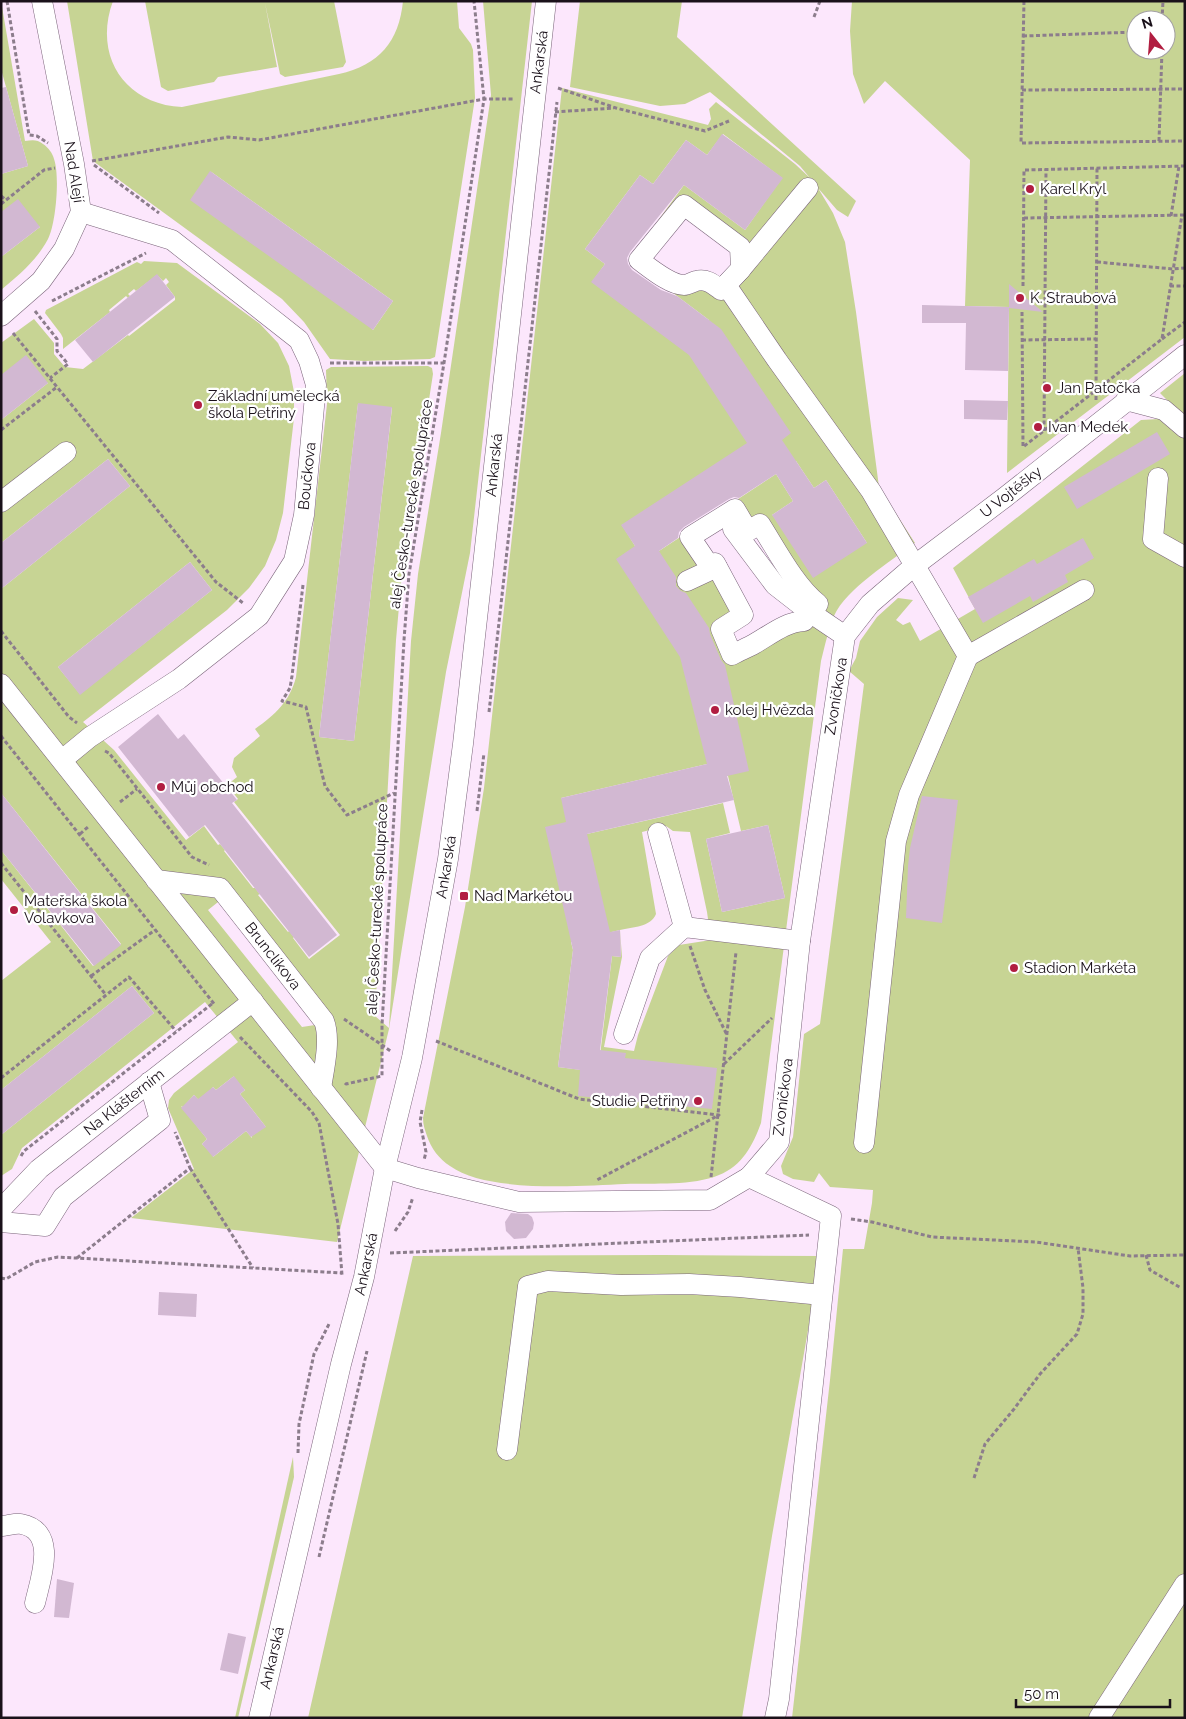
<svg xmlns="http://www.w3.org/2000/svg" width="1186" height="1719" viewBox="0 0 1186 1719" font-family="Raleway,sans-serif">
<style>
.green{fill:#c7d494;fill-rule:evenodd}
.building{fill:#d2b8d2}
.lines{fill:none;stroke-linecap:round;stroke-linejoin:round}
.minor-casing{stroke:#7a647a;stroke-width:21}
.path{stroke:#8c7d8c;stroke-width:3;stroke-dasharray:4 2.5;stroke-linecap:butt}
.minor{stroke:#fff;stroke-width:20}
.poi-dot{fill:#b11e41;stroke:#fff;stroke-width:2}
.labels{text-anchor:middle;stroke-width:4.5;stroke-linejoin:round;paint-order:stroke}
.street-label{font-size:15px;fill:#1a111a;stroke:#fff}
.poi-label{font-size:15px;fill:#1a111a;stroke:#fff;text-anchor:start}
</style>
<rect width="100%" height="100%" fill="#fce7fc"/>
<g class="green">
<path d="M1 1 25 141C32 140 37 139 43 144 48 147 53 154 54 159 60 175 56 224 48 239 37 260 19 275 1 290V257L40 227 1 212V174L28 166 1 69Z"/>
<path d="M67 1H113C93 55 124 104 182 107L339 74C379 65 399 42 403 1H457L459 28 471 44 473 50 475 98 435 357 430 359 364 361 330 359 304 322 282 299 93 161ZM210 171 393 301 373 330Z"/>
<path d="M145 1H334L346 62 343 67 285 77 280 74 265 3 277 67 218 77 214 82 168 91 161 87Z"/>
<path d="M483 1H532L470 553 446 672 389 1029 337 1242 131 1218 194 1169 168 1108 169 1100 174 1093 238 1042 205 1002 22 1148 12 1169 1 1176V1135L154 1013 132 986 1 1090V981L51 942 1 879V850L93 966 121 944 1 793V589L130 486 108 459 1 543V420L48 383 1 375V343L34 319 54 343V354L65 367 83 369 128 335 129 336 175 300V297L166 285 169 282 166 278 163 281 157 275 136 291 134 289 128 294 130 296 128 298 126 296 109 310 110 312 63 349V338L61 334 45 313 46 310 137 262 141 264 144 261 177 263 260 324 278 343 289 366 294 392V418L283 513 276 540 265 566 249 588 227 610 83 722 114 750 186 840 204 826 218 845 220 844 225 850 224 851 253 888H255L260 894 258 895 288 932 289 931 294 937 293 938 309 959 340 935 234 802 238 799 227 785 237 777 232 767 234 758 260 736 255 729C275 715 290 701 296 677L327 404 326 370 331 367 428 366 432 368 433 374 402 573 396 640 375 1016 389 1028 411 641 418 574 441 433 491 95ZM358 404 392 408 354 741 319 737ZM190 562 212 590 80 694 58 667ZM232 891 315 1025 302 1027 208 910ZM234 1076 233 1078 245 1090 240 1094 266 1127 264 1126 252 1136V1138L246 1131 213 1157 214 1155 202 1144 207 1139 181 1106 183 1107 194 1095 201 1103 213 1087 216 1090Z"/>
<path d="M580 1H682L677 37 856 201 848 217 837 210 818 188 833 213 845 242 856 312 879 487 915 543C891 561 846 589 834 616 828 630 825 646 821 661L761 1123C753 1145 742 1166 719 1175 693 1186 654 1183 625 1184 580 1186 487 1193 450 1166 439 1159 431 1148 427 1136 425 1130 423 1125 423 1118L465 907 484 788 562 88 708 125 711 119 709 109 716 102 795 164 810 178 800 166 710 92 685 104 660 106 570 87ZM723 134 782 178 745 230 684 185 629 260 709 320 592 282 605 264 585 249 640 175 653 184 686 140 707 155ZM684 206 741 259 715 286 661 276 639 260ZM796 461 814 488 826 480 867 543 772 515 793 501 776 474 659 551 635 546 622 525ZM735 509 818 604 732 655 722 629 743 615 690 537ZM707 764 711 780 728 776 741 831 768 825 785 898 722 912 706 839 730 833 723 803 587 834 561 798ZM666 826 673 831 690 832 707 912 711 940 679 945 668 956 638 1035 634 1051 604 1047 622 957 620 930C633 927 651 927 656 914L642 832ZM620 930 621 957 612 956 598 1072 558 1067 573 950 571 942Z"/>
<path d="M852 1H1185V337L1007 473 1009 307 965 306 970 160 885 81 864 104 853 74 850 31ZM1136 20H1166V50H1136Z"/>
<path d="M1185 373V1718H792L830 1380 843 1249H864L872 1203 873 1190 830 1187 819 1173 814 1182 793 1179 783 1174 781 1166 793 1137 804 1034 820 1024 864 684 849 671 856 658 860 641 877 617 898 598 913 600 896 620 903 625 910 622 920 641 975 609 953 568 1141 420 1159 419 1169 402 1160 393Z"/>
<path d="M663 1255 821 1256 772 1536 742 1718H308L413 1256Z"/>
<path d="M293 1457 294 1477 238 1718H235Z"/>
</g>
<g class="building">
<path d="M6 87 28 166 1 174V88Z"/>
<path d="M722 134 783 178 745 230 684 185 630 252 627 258 628 264 632 270 648 281 661 290 677 296 721 329 791 433 782 440 814 488 826 480 867 543 813 578 772 515 793 501 776 474 739 498 734 497 729 499 684 527 679 532 678 538 659 551 676 577V586L681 591 686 593 709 628 710 634 721 660 725 665 749 771 727 776 734 800 587 834 610 932 620 930 621 957 612 956 600 1050 626 1053 625 1058 717 1068 712 1109 578 1096 580 1070 558 1067 573 950 545 827 566 822 561 798 707 764 680 657 616 559 635 546 621 525 747 443 689 355 591 282 605 264 585 249 640 175 653 184 686 140 707 155Z"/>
<path d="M210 171 393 301 373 330 190 200Z"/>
<path d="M18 199 40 227 1 257V212Z"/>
<path d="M157 274 175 297 93 362 75 340Z"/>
<path d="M1009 284 1043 312 1009 308 1008 371 965 370 966 323H922V305L1009 307Z"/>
<path d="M26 355 48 383 1 420V375Z"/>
<path d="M964 400 1008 401 1007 420 964 419Z"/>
<path d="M358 403 392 407 354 741 319 737Z"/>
<path d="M1157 432 1170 454 1077 509 1064 487Z"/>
<path d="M108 459 130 486 1 589V543Z"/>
<path d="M1083 538 1094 558 1065 575 1068 582 1033 602 1030 596 983 623 968 597 1034 559 1037 564Z"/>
<path d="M190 562 212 590 80 695 58 667Z"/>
<path d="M158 714 178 739 184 734 237 800 232 803 337 935 309 957 205 825 189 837 118 747Z"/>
<path d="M1 793 121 945 94 966 1 850Z"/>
<path d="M922 796 958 800 942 923 906 918 908 866 910 848Z"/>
<path d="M768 825 785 898 722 912 706 839Z"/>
<path d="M132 986 154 1013 1 1135V1090Z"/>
<path d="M234 1076 245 1090 240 1094 266 1127 251 1137 246 1131 213 1157 202 1144 207 1139 181 1108 194 1095 198 1099 213 1087 216 1090Z"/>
<path d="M511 1213 528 1214 532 1217 534 1223 533 1229 526 1238 514 1239 506 1231 505 1222Z"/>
<path d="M159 1292 197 1294 196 1317 158 1315Z"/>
<path d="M57 1579 74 1583 69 1618 54 1617Z"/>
<path d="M228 1633 246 1637 238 1674 220 1670Z"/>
</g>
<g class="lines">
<g class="minor-casing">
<g id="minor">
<path d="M808 188 741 269 726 285 777 360 871 491 968 656 909 795 896 841 864 1143"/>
<path d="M684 205 740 247 741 269 721 290C713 284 706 278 696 281 692 282 688 285 684 285 670 285 650 268 639 260Z"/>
<path d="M1 316 41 281 64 249 81 212 74 164 42 1"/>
<path d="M1126 400 1164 410 1185 428"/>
<path d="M1158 478 1153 539 1185 557"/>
<path d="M1 502 66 452"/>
<path d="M735 509 748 531 760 524C776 549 795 586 818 604L804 621C785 622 770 635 754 644 747 648 739 651 732 655L721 629 743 615 715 563 709 565 690 537Z"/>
<path d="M733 529 775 585 811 613 845 636"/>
<path d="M687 581 717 567"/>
<path d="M968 656 1084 590"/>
<path d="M1 684 385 1168"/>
<path d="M62 760 90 737 179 679 259 616 294 561 304 515 316 385 309 361 299 340 172 240 81 212"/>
<path d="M658 833 684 927"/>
<path d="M156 880 220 888 324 1021C331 1039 324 1069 321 1088"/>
<path d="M624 1034 650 958 684 927 800 941"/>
<path d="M385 1168 418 1178 519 1202 710 1200 749 1177 779 1142 800 941 845 636 870 604 914 566 1004 498 1185 355"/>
<path d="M749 1177 831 1216 779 1699 775 1718"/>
<path d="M1 1209 39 1169 253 1001"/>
<path d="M1 1222 45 1226 63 1197 160 1120 149 1082"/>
<path d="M507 1450 528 1286 548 1281 621 1285 689 1284 740 1287 822 1295"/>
<path d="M1 1526C7 1526 15 1523 21 1524 59 1531 40 1580 35 1603"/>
<path d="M259 1718 341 1364 364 1277 385 1168 412 1058 448 859 463 744 546 1"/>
<path d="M1099 1718 1185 1584"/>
</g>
</g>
<g class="path">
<path d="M7 1 29 135 37 136 48 143"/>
<path d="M1024 1 1021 143 1185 141"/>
<path d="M814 17 820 1"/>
<path d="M1162 20 1163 1"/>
<path d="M1023 36 1136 32"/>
<path d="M558 88 616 108 705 131 729 121"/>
<path d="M1022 90 1185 89"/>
<path d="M555 112 614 108"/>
<path d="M1159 141 1162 50"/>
<path d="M92 161 228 137 259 140 484 99H515"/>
<path d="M94 165 159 213"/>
<path d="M1 196 6 200"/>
<path d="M1 204 44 170 55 168"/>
<path d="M1171 216 1179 166"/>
<path d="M1024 218 1185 215"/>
<path d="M1097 262 1173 269 1185 268"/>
<path d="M1023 286 1024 170 1185 166"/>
<path d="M1170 286H1185"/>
<path d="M52 301 146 253"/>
<path d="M35 311 57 339V351L68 364 50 378"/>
<path d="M1022 312 1023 447 1162 339 1182 215"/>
<path d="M13 333 216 582 243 603"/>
<path d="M1162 339 1185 322"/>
<path d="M1022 340 1096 339"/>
<path d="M330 363H444"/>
<path d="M1096 400 1097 168"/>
<path d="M1 430 57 387"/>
<path d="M1044 431 1046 169"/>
<path d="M303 585 292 676 290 688 282 701 306 707 325 786 347 815 394 793"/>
<path d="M1 631 69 717 77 723"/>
<path d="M489 712 557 102"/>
<path d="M1 736 215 1005"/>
<path d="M105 751 109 753 192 857 209 865"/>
<path d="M120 802 137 789"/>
<path d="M477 811 484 753"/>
<path d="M80 834 89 826"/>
<path d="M1 863 106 995"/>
<path d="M690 946 705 990 727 1035"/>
<path d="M91 976 155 930"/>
<path d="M344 1019 392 1052"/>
<path d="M240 1037 312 1112 319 1123 338 1224 342 1275"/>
<path d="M436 1041 579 1099 719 1115 597 1180"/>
<path d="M724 1064 772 1018"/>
<path d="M1 1078 129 977 176 1031"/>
<path d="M345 1083 346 1084 382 1076V1025L404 640 409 574 444 363 484 99 474 1"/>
<path d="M422 1110 420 1122 426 1152 424 1160"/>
<path d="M21 1156 24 1151 213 1003"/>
<path d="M190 1168 253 1268"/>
<path d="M711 1177 736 952"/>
<path d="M851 1219 872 1222 932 1237 1036 1242 1130 1256 1185 1255"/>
<path d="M395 1231 408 1212 413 1197"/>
<path d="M390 1253 809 1235"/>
<path d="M1146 1255 1150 1270 1181 1288"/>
<path d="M77 1258 190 1168 175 1132"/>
<path d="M1 1278 6 1279 35 1262 58 1257 342 1273"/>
<path d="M298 1453 299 1424 314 1354 330 1322"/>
<path d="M974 1478 985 1444 1014 1409 1040 1374 1077 1334 1083 1314V1288L1078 1248"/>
<path d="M319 1557 367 1351"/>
</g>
<use href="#minor" class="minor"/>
</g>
<g class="poi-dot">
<circle cx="1030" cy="189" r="5"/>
<circle cx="1020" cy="298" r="5"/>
<circle cx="1047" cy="388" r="5"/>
<circle cx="198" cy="405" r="5"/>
<circle cx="1038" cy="427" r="5"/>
<circle cx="715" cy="710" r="5"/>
<circle cx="161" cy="787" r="5"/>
<rect x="459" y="891" width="10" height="10" rx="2.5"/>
<circle cx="14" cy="910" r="5"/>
<circle cx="1014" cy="968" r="5"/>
<circle cx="698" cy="1101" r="5"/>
</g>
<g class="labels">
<g class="street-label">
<text transform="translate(539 62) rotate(-83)" y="5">Ankarská</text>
<text transform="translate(74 172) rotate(81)" y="5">Nad Alejí</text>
<text transform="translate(494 465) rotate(-84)" y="5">Ankarská</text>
<text transform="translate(307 476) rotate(-84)" y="5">Boučkova</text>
<text transform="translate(1011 492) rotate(-38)" y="5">U Vojtěšky</text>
<text transform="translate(411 504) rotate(-81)" y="5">alej Česko-turecké spolupráce</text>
<text transform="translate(836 696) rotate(-81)" y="5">Zvoníčkova</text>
<text transform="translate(446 867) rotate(-81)" y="5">Ankarská</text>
<text transform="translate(377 909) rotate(-87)" y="5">alej Česko-turecké spolupráce</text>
<text transform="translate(273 956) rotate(52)" y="5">Brunclíkova</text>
<text transform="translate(783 1097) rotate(-83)" y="5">Zvoníčkova</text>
<text transform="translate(124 1102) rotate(-38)" y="5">Na Klášterním</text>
<text transform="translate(366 1264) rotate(-78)" y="5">Ankarská</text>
<text transform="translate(272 1658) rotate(-77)" y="5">Ankarská</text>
</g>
<g class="poi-label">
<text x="1040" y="194">Karel Kryl</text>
<text x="1030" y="303">K. Straubová</text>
<text x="1057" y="393">Jan Patočka</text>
<text x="208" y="401">Základní umělecká<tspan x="208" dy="17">škola Petřiny</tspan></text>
<text x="1048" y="432">Ivan Medek</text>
<text x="725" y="715">kolej Hvězda</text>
<text x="171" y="792">Můj obchod</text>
<text x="474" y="901">Nad Markétou</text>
<text x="24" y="906">Mateřská škola<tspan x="24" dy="17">Volavkova</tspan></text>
<text x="1024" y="973">Stadion Markéta</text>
<text x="688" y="1106" text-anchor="end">Studie Petřiny</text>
</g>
</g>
<rect width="1186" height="1719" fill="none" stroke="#1a111a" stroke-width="5"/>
<g transform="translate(1151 35) rotate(343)"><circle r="24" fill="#ffffff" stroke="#a3a0a3"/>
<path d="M0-4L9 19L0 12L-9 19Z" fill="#b11e41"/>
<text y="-8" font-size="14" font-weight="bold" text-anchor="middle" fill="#1a111a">N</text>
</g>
<path d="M1016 1699v8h154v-8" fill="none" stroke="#1a111a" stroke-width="2.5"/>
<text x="1024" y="1699" font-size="15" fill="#1a111a" stroke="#ffffff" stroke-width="4" paint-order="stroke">50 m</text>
</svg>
